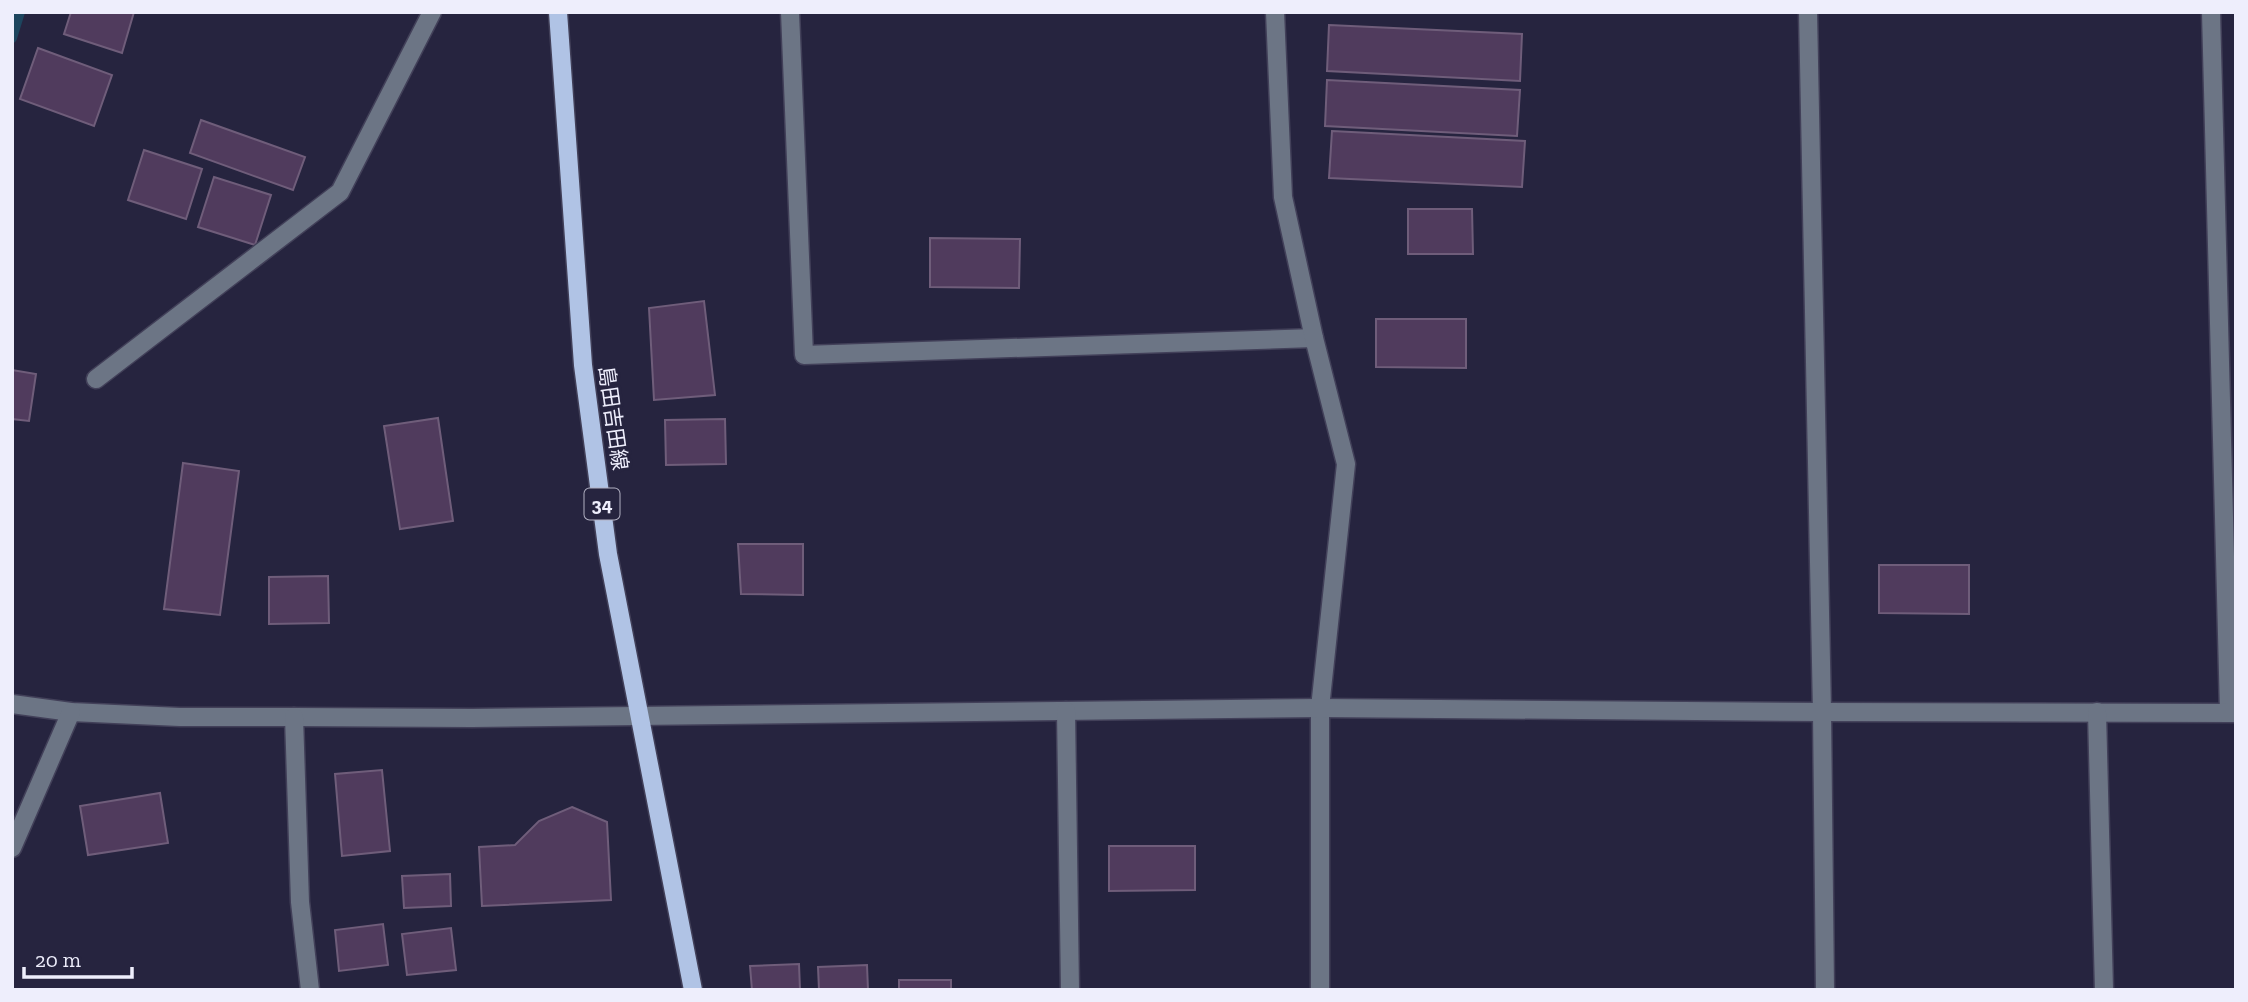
<svg xmlns="http://www.w3.org/2000/svg" width="2248" height="1002" viewBox="0 0 2248 1002" font-family="'Zilla Slab','Noto Sans JP',serif">
<style>
.lines{fill:none;stroke-linecap:round;stroke-linejoin:round}
.stream{stroke:#1d455e;stroke-width:10}
.building{fill:#503b5d;stroke:#6f5d7a;stroke-width:2}
.minor-casing{stroke:#424059;stroke-width:21}
.major-casing{stroke:#424059;stroke-width:21}
.minor{stroke:#6c7585;stroke-width:18}
.major{stroke:#b0c3e5;stroke-width:18}
.labels{text-anchor:middle;stroke-width:6;stroke-linejoin:round;paint-order:stroke}
.shield{fill:#26243f;stroke:#b2b1c3;stroke-width:2}
.shield-label{font-size:19px;font-weight:bold;fill:#eeeefc}
.street-label{font-size:21px;fill:#eeeefc;stroke:#26243f}
</style>
<rect width="100%" height="100%" fill="#26243f"/>
<g class="lines">
<path class="stream" d="M12 38 20 12"/>
</g>
<g class="building">
<path d="M71 12H134L122 53 64 34Z"/>
<path d="M1329 25 1522 34 1520 81 1327 71Z"/>
<path d="M38 48 112 75 94 126 20 99Z"/>
<path d="M1327 80 1520 90 1517 136 1325 126Z"/>
<path d="M201 120 305 157 293 190 190 153Z"/>
<path d="M1332 131 1525 141 1522 187 1329 178Z"/>
<path d="M144 150 202 169 186 219 128 200Z"/>
<path d="M214 177 271 195 255 245 198 227Z"/>
<path d="M1408 209H1472L1473 254H1408Z"/>
<path d="M930 238 1020 239 1019 288 930 287Z"/>
<path d="M704 301 715 395 654 400 649 308Z"/>
<path d="M1376 319H1466V368L1376 367Z"/>
<path d="M12 370 36 374 29 421 12 419Z"/>
<path d="M438 418 453 521 400 529 384 426Z"/>
<path d="M725 419 726 464 666 465 665 420Z"/>
<path d="M183 463 239 471 220 615 164 609Z"/>
<path d="M738 544H803V595L741 594Z"/>
<path d="M1879 565H1969V614L1879 613Z"/>
<path d="M328 576 329 623 269 624V577Z"/>
<path d="M382 770 390 851 342 856 335 774Z"/>
<path d="M160 793 168 843 88 855 80 806Z"/>
<path d="M572 807 607 822 611 900 482 906 479 847 515 845 539 821Z"/>
<path d="M1109 846H1195V890L1109 891Z"/>
<path d="M450 874 451 906 404 908 402 876Z"/>
<path d="M383 924 388 965 339 971 335 930Z"/>
<path d="M451 928 456 970 407 975 402 934Z"/>
<path d="M799 964 800 990H752L750 966Z"/>
<path d="M867 965 868 990H819L818 967Z"/>
<rect x="899" y="980" width="52" height="10"/>
</g>
<g class="lines">
<g class="minor-casing">
<g id="minor">
<path d="M790 12 804 355 1314 338"/>
<path d="M1275 12 1283 197 1314 338 1346 464 1320 708V990"/>
<path d="M1808 12 1822 712 1825 990"/>
<path d="M2211 12 2229 712"/>
<path d="M96 379 340 192 432 12"/>
<path d="M12 704 71 712 180 717H294L472 718 1320 708 1822 712 2236 713"/>
<path d="M1066 711 1070 990"/>
<path d="M2097 712 2104 990"/>
<path d="M294 717 300 902 310 990"/>
<path d="M12 848 71 712"/>
</g>
</g>
<g class="major-casing">
<path id="major" d="M558 12 583 365 608 554 693 990"/>
</g>
<use href="#minor" class="minor"/>
<use href="#major" class="major"/>
</g>
<g class="labels">
<rect class="shield" x="584.5" y="488.5" width="35" height="31" rx="5"/>
<g class="shield-label">
<text x="602" y="511">34</text>
</g>
<g class="street-label">
<text transform="translate(613 418) rotate(82)" y="7">島田吉田線</text>
</g>
</g>
<rect width="2248" height="1002" fill="none" stroke="#eeeefc" stroke-width="28"/>
<path d="M24 967v10h108v-10" fill="none" stroke="#eeeefc" stroke-width="3.5"/>
<text x="35" y="967" font-size="21" fill="#eeeefc" stroke="#26243f" stroke-width="5" paint-order="stroke">20 m</text>
</svg>
